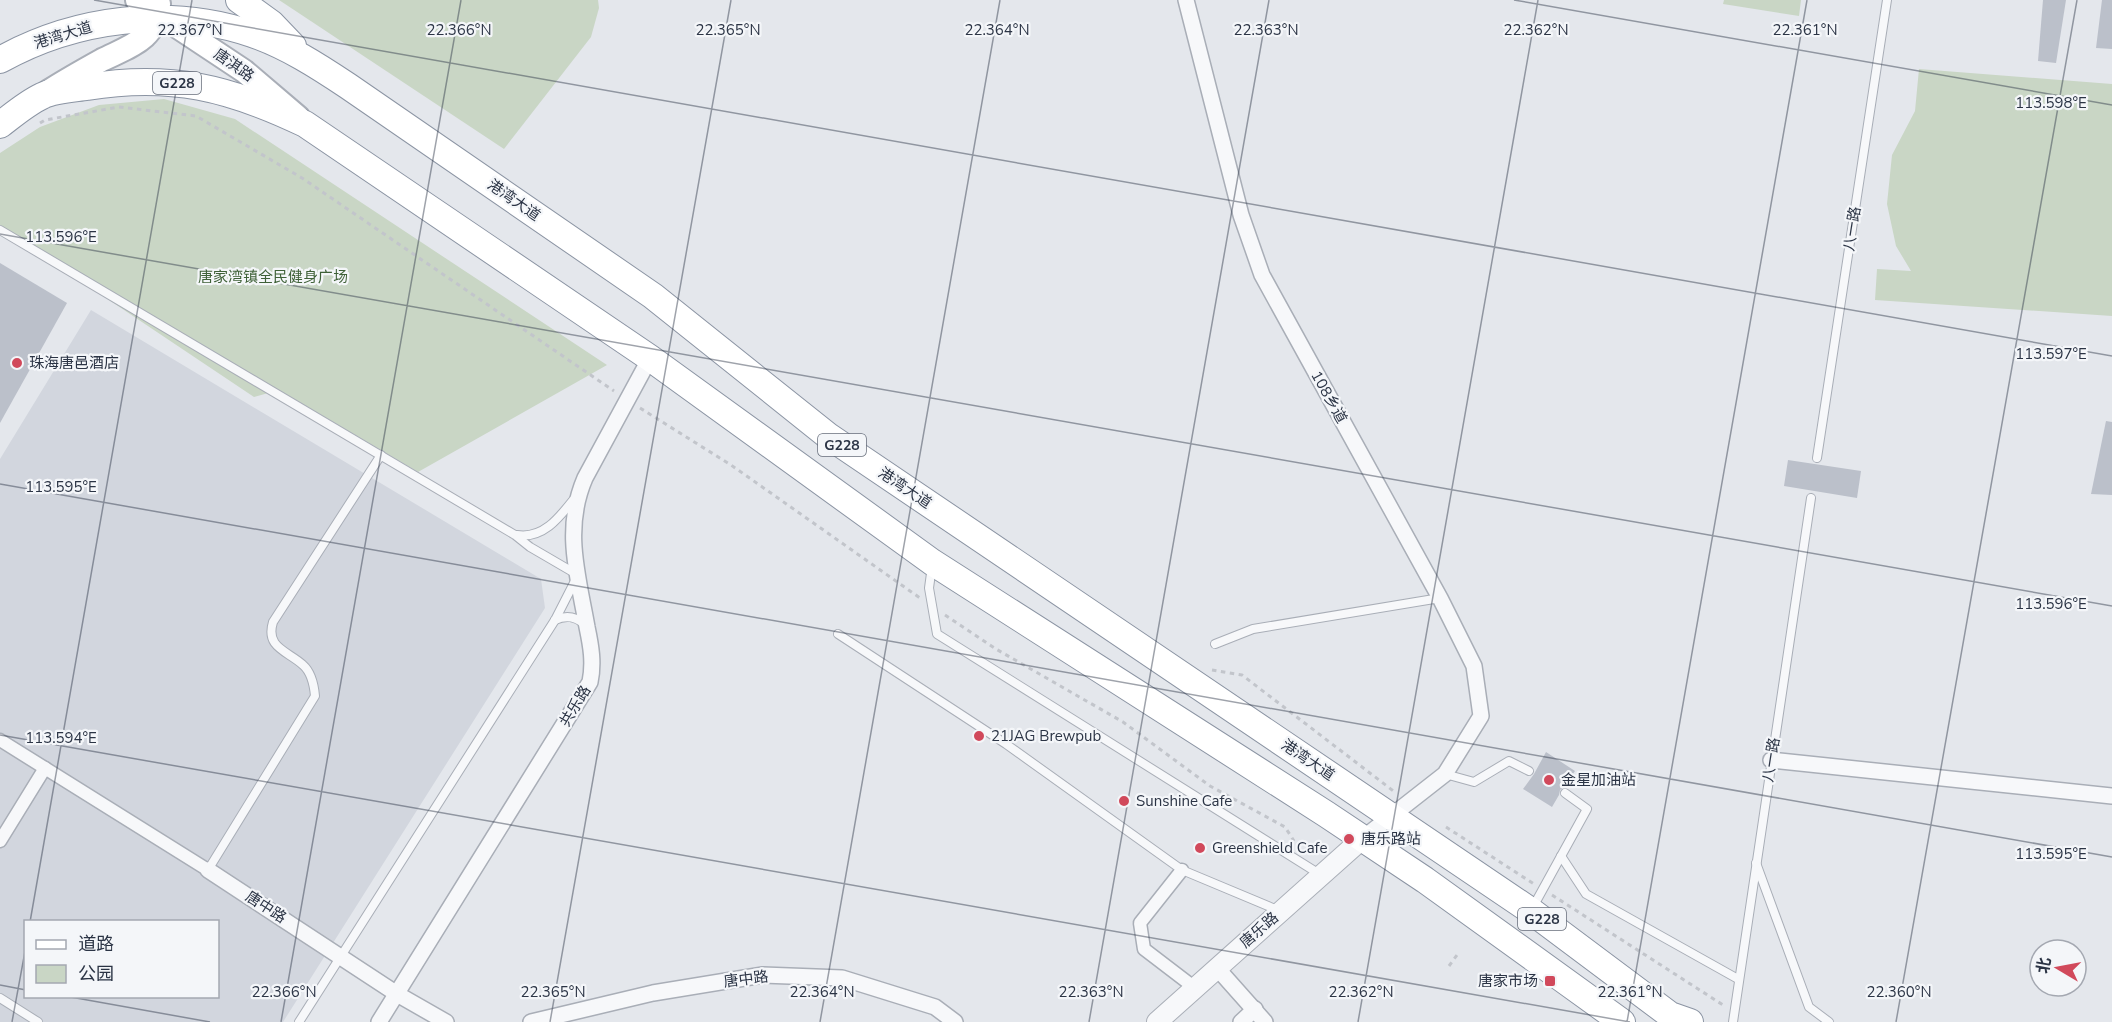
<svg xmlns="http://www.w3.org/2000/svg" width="2112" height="1022" viewBox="0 0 2112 1022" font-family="'Nunito Sans','Noto Sans SC',sans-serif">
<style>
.built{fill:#d2d6de;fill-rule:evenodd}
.green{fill:#c9d6c5}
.building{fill:#bbc0ca}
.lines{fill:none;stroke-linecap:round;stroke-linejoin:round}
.service-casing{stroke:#a9aeb7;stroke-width:10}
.pedestrian-casing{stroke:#a9aeb7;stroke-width:15}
.minor-casing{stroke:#a9aeb7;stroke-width:18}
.tertiary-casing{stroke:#a9aeb7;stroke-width:22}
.secondary-casing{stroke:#a9aeb7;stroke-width:26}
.trunk-casing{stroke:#8b94a3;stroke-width:28}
.path{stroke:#c2c5cb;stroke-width:3;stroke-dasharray:4.5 4.5;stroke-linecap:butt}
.service{stroke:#f7f8fa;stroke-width:8}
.pedestrian{stroke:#f7f8fa;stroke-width:12}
.minor{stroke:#f7f8fa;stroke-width:15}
.tertiary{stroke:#f7f8fa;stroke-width:20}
.secondary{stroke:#fff;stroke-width:22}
.trunk{stroke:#fff;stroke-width:26}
.ticks{fill:none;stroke:#2b3445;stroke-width:1.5;stroke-opacity:0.45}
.poi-dot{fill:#d1495b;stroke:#f4f6f9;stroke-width:2}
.labels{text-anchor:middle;stroke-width:4.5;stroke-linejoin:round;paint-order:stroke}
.shield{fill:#f4f6f9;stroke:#676e7b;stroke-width:1.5}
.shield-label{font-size:14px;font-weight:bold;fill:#2b3445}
.street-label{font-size:15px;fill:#2b3445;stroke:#f4f6f9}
.park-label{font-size:15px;fill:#3f6138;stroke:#f4f6f9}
.poi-label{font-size:15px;fill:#2b3445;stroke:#f4f6f9;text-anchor:start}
.ticks-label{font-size:15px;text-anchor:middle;fill:#2b3445;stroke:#f4f6f9;stroke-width:4.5;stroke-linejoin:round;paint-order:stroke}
</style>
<rect width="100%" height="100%" fill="#e4e7ec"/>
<path class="built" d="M91 310 541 579 545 608 283 1022H0V459ZM26 922H218V996H26Z"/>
<g class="green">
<path d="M279 0H598L599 8 591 37 504 149Z"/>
<path d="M1724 0H1801L1799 16 1723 4Z"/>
<path d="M1919 69 2112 84V316L1875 300 1877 269 1911 271 1896 246 1887 204 1892 155 1915 111Z"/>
<path d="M164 99 235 119 607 365 418 472 279 390 254 397 0 227V153L40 127 99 105Z"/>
</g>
<g class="building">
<path d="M2043 0H2066L2056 63 2038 61Z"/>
<path d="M2102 0H2112V49L2096 48Z"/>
<path d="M0 263 67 303 0 423Z"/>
<path d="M2106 421 2112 422V495L2091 494Z"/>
<path d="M1788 460 1861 471 1857 498 1784 486Z"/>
<path d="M1546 752 1575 771 1564 787 1560 790 1559 795 1552 807 1523 789 1534 774Z"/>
</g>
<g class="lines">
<g class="service-casing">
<g id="service">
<path d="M0 230 515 535 530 547 578 575 555 620 299 1022"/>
<path d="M1817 458 1887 0"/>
<path d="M517 535C543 539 559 518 574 499"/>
<path d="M932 566 929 588 937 634 1321 875"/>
<path d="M555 620C566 615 575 616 584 624"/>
<path d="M838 634 1006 744 1182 870 1280 911"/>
<path d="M1215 644 1253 629 1440 598"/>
<path d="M1445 774 1474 782 1509 761 1529 771"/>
<path d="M1561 856 1586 894 1738 979"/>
<path d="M1756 863 1809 1007 1829 1022"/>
<path d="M208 870 315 696C314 685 311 672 303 665 288 651 265 648 273 622L381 455"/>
<path d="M1533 907 1587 809 1565 793"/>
<path d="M0 998 38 1022"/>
<path d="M1733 1022 1811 498"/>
</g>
</g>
<g class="pedestrian-casing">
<g id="pedestrian">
<path d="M0 740 208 870"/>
<path d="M0 841 45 768"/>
<path d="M1182 870 1140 923 1144 949 1195 988"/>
</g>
</g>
<g class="minor-casing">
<g id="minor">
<path d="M1186 0 1241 215 1262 275 1440 598 1474 666 1481 716 1445 774 1362 839"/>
<path d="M1771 760 2112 796"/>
<path d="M208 870 397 994 446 1022"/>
<path d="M1217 968 1265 1022"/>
<path d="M379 1022 590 682C594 663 591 646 587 627 578 576 563 529 585 478L650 358"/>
<path d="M531 1022 653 993 763 975 842 978 935 1007 955 1022"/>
<path d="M1241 1022 1255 1009"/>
</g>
</g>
<g class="tertiary-casing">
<path id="tertiary" d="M1157 1022 1362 839"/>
</g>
<g class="secondary-casing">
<g id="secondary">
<path d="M137 0 244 71 298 117"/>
<path d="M49 91C66 80 84 70 102 60 130 46 156 40 159 4"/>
</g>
</g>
<g class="trunk-casing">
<g id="trunk">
<path d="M239 0 271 23 293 46"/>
<path d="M0 60C75 18 170 6 252 34 287 46 318 66 348 86L653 296 827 435 1531 911 1670 1015 1690 1022"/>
<path d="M0 125C13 115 27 103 42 96 54 90 73 89 87 87 170 73 230 88 305 124L650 358 932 562 1326 814 1425 880 1622 1022"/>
</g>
</g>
<g class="path">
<path d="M40 123 45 120 119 107 196 116 302 178 614 391"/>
<path d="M640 408 731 465 920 598"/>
<path d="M945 615 996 649 1123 722 1210 786 1285 827 1294 841"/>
<path d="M1212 670 1242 675 1396 793"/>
<path d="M1446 827 1534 884"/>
<path d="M1552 895 1723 1005"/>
<path d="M1449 966 1457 955"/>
</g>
<use href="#service" class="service"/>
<use href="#pedestrian" class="pedestrian"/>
<use href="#minor" class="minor"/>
<use href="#tertiary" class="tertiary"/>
<use href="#secondary" class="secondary"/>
<use href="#trunk" class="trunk"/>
</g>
<path class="ticks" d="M94 0 2112 356M1514 0 2112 105M0 234 2112 606M0 484 2112 857M0 735 1630 1022M30 922 192 0M0 985 26 990M65 996 210 1022M12 1022 26 946M281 1022 461 0M550 1022 731 0M820 1022 1000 0M1089 1022 1269 0M1358 1022 1538 0M1627 1022 1807 0M1896 1022 2077 0"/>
<g class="poi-dot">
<circle cx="17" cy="363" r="6"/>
<circle cx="979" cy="736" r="6"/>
<circle cx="1549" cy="780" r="6"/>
<circle cx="1124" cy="801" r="6"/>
<circle cx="1349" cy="839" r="6"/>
<circle cx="1200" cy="848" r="6"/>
<rect x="1544" y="975" width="12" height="12" rx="3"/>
</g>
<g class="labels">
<g class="shield">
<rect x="153" y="72" width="48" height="22" rx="4.5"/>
<rect x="818" y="434" width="48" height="22" rx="4.5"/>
<rect x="1518" y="908" width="48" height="22" rx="4.5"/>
</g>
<g class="shield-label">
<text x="177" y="88">G228</text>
<text x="842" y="450">G228</text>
<text x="1542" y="924">G228</text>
</g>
<g class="street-label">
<text transform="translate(63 35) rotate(-17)" y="5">港湾大道</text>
<text transform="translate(234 65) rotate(35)" y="5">唐淇路</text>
<text transform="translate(514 200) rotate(35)" y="5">港湾大道</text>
<text transform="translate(1852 229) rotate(-81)" y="5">八一路</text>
<text transform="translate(1329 397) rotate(61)" y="5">108乡道</text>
<text transform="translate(905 488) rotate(34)" y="5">港湾大道</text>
<text transform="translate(575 706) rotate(-59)" y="5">共乐路</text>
<text transform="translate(1308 760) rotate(34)" y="5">港湾大道</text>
<text transform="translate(1771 760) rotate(-81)" y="5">八一路</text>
<text transform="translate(266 907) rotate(33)" y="5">唐中路</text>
<text transform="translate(1259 930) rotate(-41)" y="5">唐乐路</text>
<text transform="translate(746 979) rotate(-7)" y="5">唐中路</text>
</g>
<g class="park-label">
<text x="273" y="282">唐家湾镇全民健身广场</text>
</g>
<g class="poi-label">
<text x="29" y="368">珠海唐邑酒店</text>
<text x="991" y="741">21JAG Brewpub</text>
<text x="1561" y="785">金星加油站</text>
<text x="1136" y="806">Sunshine Cafe</text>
<text x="1361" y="844">唐乐路站</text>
<text x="1212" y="853">Greenshield Cafe</text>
<text x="1538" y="986" text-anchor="end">唐家市场</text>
</g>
</g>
<g class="ticks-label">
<text x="190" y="35">22.367°N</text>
<text x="459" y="35">22.366°N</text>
<text x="728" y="35">22.365°N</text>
<text x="997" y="35">22.364°N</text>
<text x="1266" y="35">22.363°N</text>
<text x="1536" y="35">22.362°N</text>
<text x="1805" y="35">22.361°N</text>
<text x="2051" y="108">113.598°E</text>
<text x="61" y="242">113.596°E</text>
<text x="2051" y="359">113.597°E</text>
<text x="61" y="492">113.595°E</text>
<text x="2051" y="609">113.596°E</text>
<text x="61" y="743">113.594°E</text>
<text x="2051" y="859">113.595°E</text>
<text x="284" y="997">22.366°N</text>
<text x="553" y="997">22.365°N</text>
<text x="822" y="997">22.364°N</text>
<text x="1091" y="997">22.363°N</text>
<text x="1361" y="997">22.362°N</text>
<text x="1630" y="997">22.361°N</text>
<text x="1899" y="997">22.360°N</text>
</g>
<rect x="24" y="920" width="195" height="78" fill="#f4f6f9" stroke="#a4a8b1" stroke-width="1.5"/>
<rect x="36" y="940" width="30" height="9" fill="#ffffff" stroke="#a4a8b1" stroke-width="1.5"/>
<text x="78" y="950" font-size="18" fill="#2b3445">道路</text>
<rect x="36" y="965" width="30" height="18" fill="#c9d6c5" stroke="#a4a8b1" stroke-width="1.5"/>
<text x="78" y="980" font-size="18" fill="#2b3445">公园</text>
<g transform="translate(2058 968) rotate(280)"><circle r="28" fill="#f4f6f9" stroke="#a4a8b1" stroke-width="1.5"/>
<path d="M0-4.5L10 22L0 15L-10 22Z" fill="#d1495b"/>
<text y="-9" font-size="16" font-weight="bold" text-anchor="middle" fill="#2b3445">北</text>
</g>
</svg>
